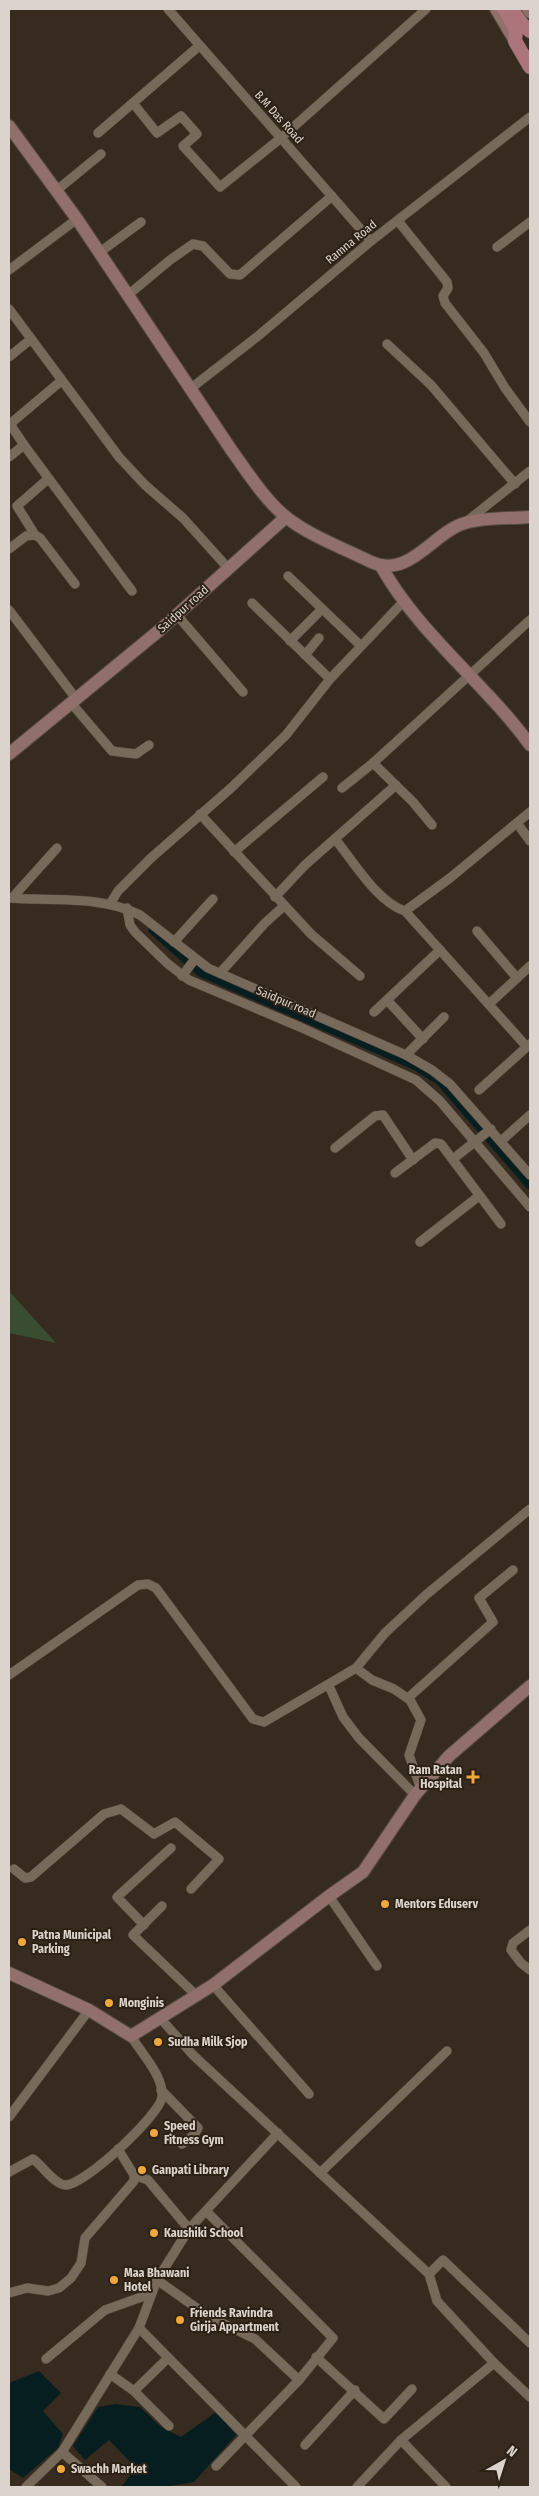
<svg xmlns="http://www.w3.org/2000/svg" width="539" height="2496" viewBox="0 0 539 2496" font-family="'Fira Sans Condensed',sans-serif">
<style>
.green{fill:#394d31}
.water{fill:#071e20}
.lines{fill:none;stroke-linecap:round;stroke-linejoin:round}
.canal{stroke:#071e20;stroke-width:9}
.street-casing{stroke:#53493e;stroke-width:10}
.secondary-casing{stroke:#53493e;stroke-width:14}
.primary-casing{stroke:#53493e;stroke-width:15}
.street{stroke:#776a5b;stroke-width:9}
.secondary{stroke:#916f6b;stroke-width:12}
.primary{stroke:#ac757b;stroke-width:14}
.poi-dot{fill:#eea83c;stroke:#2c2114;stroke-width:2}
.labels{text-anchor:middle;stroke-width:4;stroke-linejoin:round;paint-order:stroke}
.street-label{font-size:12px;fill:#dcd4cc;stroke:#2c2114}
.poi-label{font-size:12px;font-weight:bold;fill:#dcd4cc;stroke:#2c2114;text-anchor:start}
</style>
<rect width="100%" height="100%" fill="#362b1e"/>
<path class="green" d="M9 1291 56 1343 9 1333Z"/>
<g class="water">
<path d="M39 2371 61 2393 43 2411 63 2434 58 2448 23 2478 9 2469V2383Z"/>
<path d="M115 2404 140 2407 161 2427 181 2437 216 2412 236 2435 194 2482 164 2487H121L136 2468 109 2440 85 2460 73 2446 98 2407Z"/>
</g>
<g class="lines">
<path class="canal" d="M153 930 200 972 414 1065 440 1081 530 1185"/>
<g class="street-casing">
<g id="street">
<path d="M168 9 371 241"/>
<path d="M133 103 157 133 181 116 197 134 183 146 220 187 281 138 426 9"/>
<path d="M98 133 199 46"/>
<path d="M57 190 101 154"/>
<path d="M398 221 447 282 448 288 443 296 445 303 484 353 505 388 530 422"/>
<path d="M497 247 530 222"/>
<path d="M100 252 141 222"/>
<path d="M9 270 77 219"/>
<path d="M128 295 170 260 193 244 203 246 230 274 240 275 332 196"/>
<path d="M9 309 119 457 145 485 183 518 228 568"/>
<path d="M387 344 431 385 515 484"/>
<path d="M9 357 31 339"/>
<path d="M190 389 258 336 371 241 530 117"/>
<path d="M24 445 10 424 61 381"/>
<path d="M9 457 24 445 132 591"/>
<path d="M466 522 530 471"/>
<path d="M35 535 17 506 48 479"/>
<path d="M9 549 26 536 35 535 40 538 75 584"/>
<path d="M288 576 360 645"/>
<path d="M252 603 330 679"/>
<path d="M9 610 77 700"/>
<path d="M177 615 243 692"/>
<path d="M290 641 322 609"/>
<path d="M305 655 319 638"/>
<path d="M72 704 112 751 136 754 149 745"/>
<path d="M373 763 413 802 432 825"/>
<path d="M342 788 373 763 530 620"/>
<path d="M200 814 311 934 360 976"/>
<path d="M517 823 530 841"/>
<path d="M335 839C354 862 377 902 405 911"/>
<path d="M234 852 323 777"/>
<path d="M275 897 305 865 396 785"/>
<path d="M9 898C51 901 101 895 140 915L208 968 406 1055 432 1070 450 1084 530 1175"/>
<path d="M12 898 57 848"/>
<path d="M110 904 118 891 151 858 231 788 286 735 330 679 405 600"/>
<path d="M127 908 130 925 135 932 168 964 189 980 300 1027 416 1080 440 1101 530 1207"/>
<path d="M477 931 517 978"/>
<path d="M174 942 213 899"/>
<path d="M440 950 405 911 450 878 530 812"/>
<path d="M220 973 265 923 284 906"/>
<path d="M182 976 195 959"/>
<path d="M387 1000 423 1039"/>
<path d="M489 1004 530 966"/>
<path d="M374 1012 440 950 527 1047"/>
<path d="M406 1055 444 1017"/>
<path d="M479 1090 530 1044"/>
<path d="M501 1141 530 1115"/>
<path d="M335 1148 375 1116 383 1115 413 1160"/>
<path d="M453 1159 491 1129"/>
<path d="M395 1173 435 1143 441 1144 501 1224"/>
<path d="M420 1242 479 1196"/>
<path d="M356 1668 372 1680 394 1689 410 1700 421 1720 409 1755 421 1789"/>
<path d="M9 1675 138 1585 148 1584 156 1588 253 1719 264 1722 356 1668 385 1633 427 1594 530 1509"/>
<path d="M329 1686 343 1717 359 1738 415 1795"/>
<path d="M408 1698 493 1622 479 1598 513 1570"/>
<path d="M14 1869 25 1878 31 1877 104 1814 121 1809 154 1834 175 1822 219 1859 191 1889"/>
<path d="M329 1896 377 1966"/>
<path d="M162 1906 133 1935 197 1996"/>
<path d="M144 1925 117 1897 171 1848"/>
<path d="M530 1930 513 1943 511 1950 521 1963 530 1970"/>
<path d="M213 1985 309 2094"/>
<path d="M161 2019 193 2055 429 2274 437 2301 494 2363 401 2440"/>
<path d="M161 2090 198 2128 194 2135 182 2144"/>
<path d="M9 2117 89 2010"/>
<path d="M9 2172 33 2159C42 2165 54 2184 65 2185 84 2186 160 2115 162 2097 164 2076 141 2053 131 2036"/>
<path d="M320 2173 447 2051"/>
<path d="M134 2175 148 2180 189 2229"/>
<path d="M206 2211 333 2338 299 2380 216 2466"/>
<path d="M429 2274 443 2260 530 2343"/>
<path d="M157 2280 208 2316 255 2339 299 2380"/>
<path d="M9 2293 27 2288 48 2291 59 2288 71 2278 81 2263 85 2238 134 2181V2175L118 2149"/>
<path d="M139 2328 296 2487"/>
<path d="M316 2357 384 2419 412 2389"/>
<path d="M46 2359 105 2310 150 2294"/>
<path d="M494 2363 530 2397"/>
<path d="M110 2374 134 2391 169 2426"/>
<path d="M134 2391 168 2358"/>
<path d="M305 2445 355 2390"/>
<path d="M62 2452 102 2487"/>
<path d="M26 2487 62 2452 139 2328 157 2280 189 2229 278 2133"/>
<path d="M357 2487 401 2440 446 2487"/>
</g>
</g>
<g class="secondary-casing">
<g id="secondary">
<path d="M496 9 515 41"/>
<path d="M528 9 530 12"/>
<path d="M9 126 77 219 232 451C248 473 265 500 286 517 308 535 345 549 371 562 410 579 432 533 465 523 486 517 509 519 530 517"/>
<path d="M381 566C419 634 485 683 530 745"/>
<path d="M9 754 161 629 286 517"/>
<path d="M9 1973 89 2010 131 2036 213 1985 329 1896 363 1872 415 1795 449 1756 530 1686"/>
</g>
</g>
<g class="primary-casing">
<g id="primary">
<path d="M504 9 516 29 515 41 530 67"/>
<path d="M515 14 522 24 530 31"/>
</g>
</g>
<use href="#street" class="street"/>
<use href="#secondary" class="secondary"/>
<use href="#primary" class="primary"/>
</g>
<g class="poi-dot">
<path d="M470.5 1769.5h5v5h5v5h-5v5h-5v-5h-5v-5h5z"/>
<circle cx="385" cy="1904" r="5"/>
<circle cx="22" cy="1942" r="5"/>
<circle cx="109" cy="2003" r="5"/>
<circle cx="158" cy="2042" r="5"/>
<circle cx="154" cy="2133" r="5"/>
<circle cx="142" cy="2170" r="5"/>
<circle cx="154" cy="2233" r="5"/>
<circle cx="114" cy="2280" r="5"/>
<circle cx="180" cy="2320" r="5"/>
<circle cx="61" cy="2469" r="5"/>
</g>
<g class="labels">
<g class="street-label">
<text transform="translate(279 117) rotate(48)" y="4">B.M Das Road</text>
<text transform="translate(351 242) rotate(-39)" y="4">Ramna Road</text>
<text transform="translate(183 609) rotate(-42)" y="4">Saidpur road</text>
<text transform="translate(286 1002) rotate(23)" y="4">Saidpur road</text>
</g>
<g class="poi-label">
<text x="462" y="1774" text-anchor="end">Ram Ratan<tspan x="462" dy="14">Hospital</tspan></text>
<text x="395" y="1908">Mentors Eduserv</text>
<text x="32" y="1939">Patna Municipal<tspan x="32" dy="14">Parking</tspan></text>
<text x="119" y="2007">Monginis</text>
<text x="168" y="2046">Sudha Milk Sjop</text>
<text x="164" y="2130">Speed<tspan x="164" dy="14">Fitness Gym</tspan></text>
<text x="152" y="2174">Ganpati Library</text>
<text x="164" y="2237">Kaushiki School</text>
<text x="124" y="2277">Maa Bhawani<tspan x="124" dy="14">Hotel</tspan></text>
<text x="190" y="2317">Friends Ravindra<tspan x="190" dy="14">Girija Appartment</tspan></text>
<text x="71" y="2473">Swachh Market</text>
</g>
</g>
<rect width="539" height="2496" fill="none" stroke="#dcd4cc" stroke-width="20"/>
<g transform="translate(504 2461) rotate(39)" stroke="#2c2114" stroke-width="4" paint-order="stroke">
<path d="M0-4L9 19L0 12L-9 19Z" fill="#dcd4cc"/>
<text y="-8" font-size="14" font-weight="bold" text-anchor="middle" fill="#dcd4cc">N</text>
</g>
</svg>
